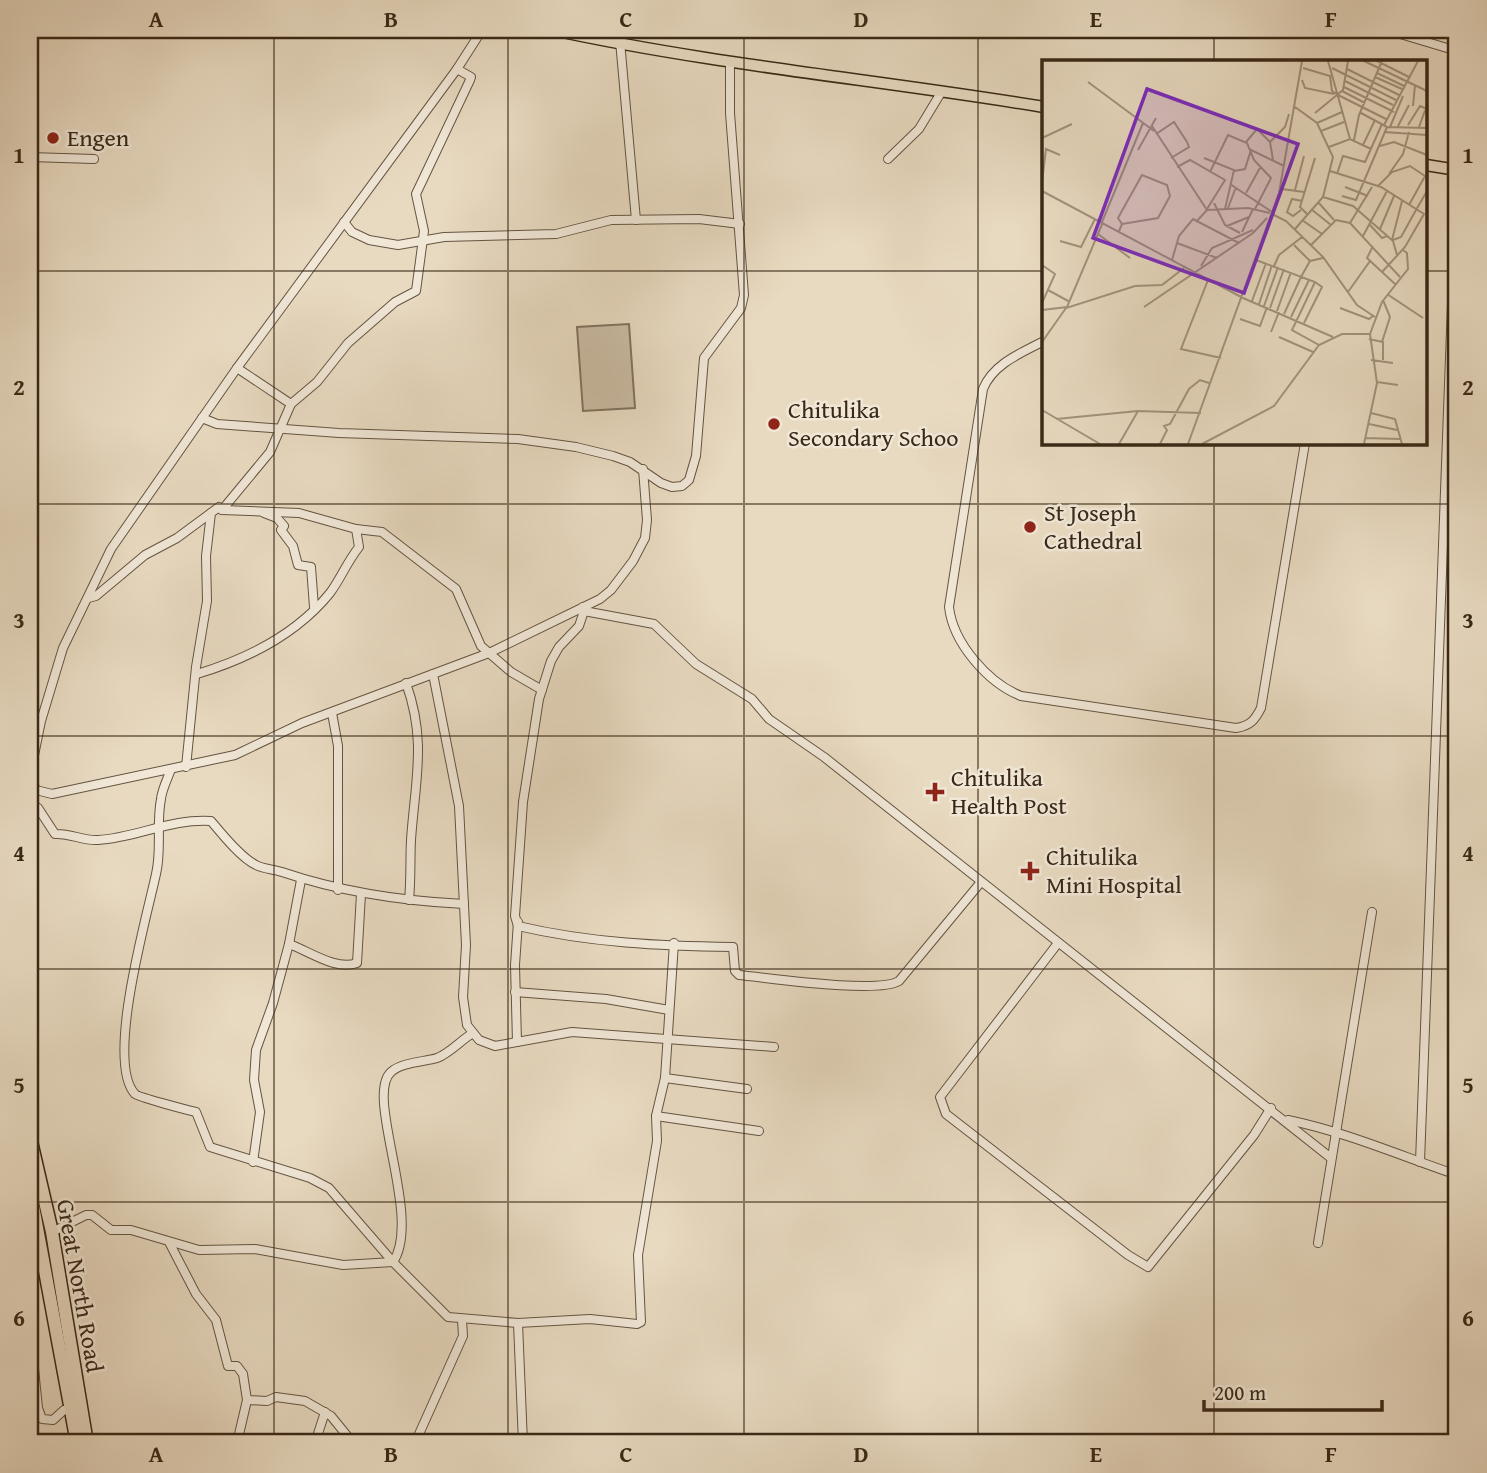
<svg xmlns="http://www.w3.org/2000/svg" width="1487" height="1473" viewBox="0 0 1487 1473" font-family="'Gentium Book Plus',serif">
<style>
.green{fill:#cabca4;stroke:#82725d;stroke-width:2}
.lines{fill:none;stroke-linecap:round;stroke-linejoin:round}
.minor-casing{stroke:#655441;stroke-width:10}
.major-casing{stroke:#392816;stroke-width:13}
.highway-casing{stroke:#392816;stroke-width:15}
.minor{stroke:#f0e7d7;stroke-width:8}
.major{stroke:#e8dac1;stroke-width:10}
.highway{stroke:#e8dac1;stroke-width:12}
.grid{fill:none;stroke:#392816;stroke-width:2;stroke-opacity:0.55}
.poi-dot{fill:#8f2418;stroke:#f0e7d7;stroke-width:2.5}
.labels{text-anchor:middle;stroke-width:5;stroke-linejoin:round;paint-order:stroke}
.poi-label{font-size:24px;fill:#392816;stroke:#f0e7d7;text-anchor:start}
.street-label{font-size:24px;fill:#392816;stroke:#f0e7d7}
.inset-road{fill:none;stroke:#a2937d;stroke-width:2}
.view{fill:#7b2cbf;fill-opacity:0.15;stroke:#7b2cbf;stroke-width:3.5}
.inset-edge{fill:none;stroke:#392816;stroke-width:3.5}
.neatline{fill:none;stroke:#392816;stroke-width:2.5}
.grid-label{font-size:23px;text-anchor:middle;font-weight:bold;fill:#392816}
</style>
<rect width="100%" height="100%" fill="#e8dac1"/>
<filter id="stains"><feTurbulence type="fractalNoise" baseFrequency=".00286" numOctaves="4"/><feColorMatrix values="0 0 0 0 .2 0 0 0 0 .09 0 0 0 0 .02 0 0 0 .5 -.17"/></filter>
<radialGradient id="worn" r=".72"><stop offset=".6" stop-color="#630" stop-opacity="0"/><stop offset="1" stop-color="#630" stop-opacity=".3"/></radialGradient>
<path class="green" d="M629 324 635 408 583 411 577 327Z"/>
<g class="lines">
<g class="minor-casing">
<g id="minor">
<path d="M1387 30 1457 51"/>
<path d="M620 41 636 220"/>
<path d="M30 157 94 159"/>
<path d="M888 159 919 129 942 91"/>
<path d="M1451 169 1457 141"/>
<path d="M344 222 352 232 369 240 398 245 444 237 556 234 611 220 699 219 740 224"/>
<path d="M1044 341C1021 353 993 364 983 389L949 607C953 643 988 683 1021 696L1236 728C1250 726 1255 720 1261 708L1305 443"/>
<path d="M237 368 291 404"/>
<path d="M202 418 217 424 339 433 518 439 576 447 613 456 630 462 661 483 672 487 682 486 689 480 696 456 704 358 741 308 744 295 730 113V63"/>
<path d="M222 510 299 513 356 529 382 532 456 589 481 646 511 672 542 690"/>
<path d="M264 513 277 518 284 526 281 530 293 546 298 565 311 567 314 607"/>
<path d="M88 598 96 596 145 555 177 538 219 507 222 510 270 452 291 404 317 382 348 343 395 302 416 291 424 231 416 194 470 80 471 77 457 69"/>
<path d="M583 607 584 611 654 624 696 664 752 699 769 719 824 757 1331 1158"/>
<path d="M584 611 579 626 559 647 551 661 539 699 523 802 515 916 518 926C590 943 662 946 733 947L735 971 739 975C770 978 877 994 899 981L981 882"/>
<path d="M197 674C247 659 296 635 330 593 341 578 347 562 359 547L356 529"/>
<path d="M433 674 459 806 466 945 463 997 467 1025 479 1040 495 1046 572 1032 774 1047"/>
<path d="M406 683C427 741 415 781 411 840 410 860 411 880 409 900"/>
<path d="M332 713 338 746V890"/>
<path d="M186 767 196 667 207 601 206 556 211 513"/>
<path d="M171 769C168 778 162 789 161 799 156 824 162 849 156 874 147 916 105 1062 135 1094 138 1097 187 1110 196 1112L210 1147 310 1178 329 1188 393 1262 448 1317 518 1323 590 1319 637 1324 641 1322 638 1255 657 1141 656 1116 665 1078 674 943"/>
<path d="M30 775 41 721 63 648 111 549 237 368 457 69 482 30"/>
<path d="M30 776 36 790 52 794 235 755 302 723 489 653 600 599 611 590 633 561 645 538 647 520 643 469"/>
<path d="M30 803 38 808 55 834C70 833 83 841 98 840 136 838 172 818 211 821 221 833 241 858 256 865 263 869 273 869 282 872 341 892 401 901 464 904"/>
<path d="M1058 943 940 1097 946 1114 1128 1255 1148 1267 1254 1135 1271 1108"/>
<path d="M289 944C309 951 336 971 357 963L361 894"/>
<path d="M515 992 606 999 669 1010"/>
<path d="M517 1042 515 965 518 922"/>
<path d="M665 1078 747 1089"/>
<path d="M656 1116 759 1131"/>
<path d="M1288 1120C1346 1132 1401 1156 1457 1175"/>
<path d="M253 1162 260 1112 254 1080 256 1050 273 1003 289 944 301 880"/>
<path d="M1420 1162 1457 170"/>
<path d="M52 1232 86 1215H92L111 1230H131L199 1250 255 1249 343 1265 393 1262C423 1218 364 1096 391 1072 402 1062 424 1062 437 1058 450 1053 461 1040 473 1033"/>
<path d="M1318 1243 1372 912"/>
<path d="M170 1244 196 1294 216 1320 228 1366H237L243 1374 247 1400 237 1443"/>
<path d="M518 1323 523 1443"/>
<path d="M31 1339 38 1408 42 1419 53 1420 64 1410 71 1409"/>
<path d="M247 1400 267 1401 276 1397 305 1401 331 1416 353 1443"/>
<path d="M315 1443 325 1412"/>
<path d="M415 1443 463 1336 462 1320"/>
</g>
</g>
<g class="major-casing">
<g id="major">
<path d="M553 30C715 65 881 80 1044 107"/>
<path d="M1426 165 1457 170"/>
</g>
</g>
<g class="highway-casing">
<g id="highway">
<path d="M30 1137 52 1232 87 1443"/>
<path d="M30 1190 77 1443"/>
</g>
</g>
<use href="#minor" class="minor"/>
<use href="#major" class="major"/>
<use href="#highway" class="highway"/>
</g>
<path class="grid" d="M274 30V1443M508 30V1443M744 30V1443M978 30V1443M1214 30V61M30 271H1044M1426 271H1457M1214 443V1443M30 504H1457M30 736H1457M30 969H1457M30 1202H1457"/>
<g class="poi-dot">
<circle cx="53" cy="138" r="7"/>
<circle cx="774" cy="424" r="7"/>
<circle cx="1030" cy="527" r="7"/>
<path d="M931.5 781.5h7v7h7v7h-7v7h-7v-7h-7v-7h7z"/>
<path d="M1026.5 860.5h7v7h7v7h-7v7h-7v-7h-7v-7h7z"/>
</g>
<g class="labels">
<g class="poi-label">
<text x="67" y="146">Engen</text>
<text x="788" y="418">Chitulika<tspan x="788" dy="28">Secondary Schoo</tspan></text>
<text x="1044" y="521">St Joseph<tspan x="1044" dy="28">Cathedral</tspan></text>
<text x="951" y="786">Chitulika<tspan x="951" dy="28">Health Post</tspan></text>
<text x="1046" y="865">Chitulika<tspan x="1046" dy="28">Mini Hospital</tspan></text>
</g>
<g class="street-label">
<text transform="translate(80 1286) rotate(80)" y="8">Great North Road</text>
</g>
</g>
<g transform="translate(1042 60)">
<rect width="385" height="385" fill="#e8dac1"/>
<path class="inset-road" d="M286 1 308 79M322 1 385 31M335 1 367 17M261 8 288 16 290 31 296 35M290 8 330 28M305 9 357 35M335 13 362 26M333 17 360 29M260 20 263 28 292 34M303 21 351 45M46 22 112 71M302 27 352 52M330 28 354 40M300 31 323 43M296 35 344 59M371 46 373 25M273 53 301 30 306 1M319 53 345 67 385 68M275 63 300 52M342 65 376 1M366 65 378 46 385 49M110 66 165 150M356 66 367 45M348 67 361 36M377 67 385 45M279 71 302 62M342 72 385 75M114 74 132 62 145 82 147 87 129 98M0 78 30 64M312 80 317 55 340 1M204 82 215 69 228 82M321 85 333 60M338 86 352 82 385 95M287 87 308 79 329 89M96 90 114 58M162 98 192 110 183 149M231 100 228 82 243 67 247 54M135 107 148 100 183 120 165 149M192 111 203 109 209 90 242 106M288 111 339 127 382 154 363 187 340 212 353 224M168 112 186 75 205 83 212 100 229 118 213 149M295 114 301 96 323 102 340 64M347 114 361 94 367 72M0 122 4 89 18 95M188 124 230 152M242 125 249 102M336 126 350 112 368 106 383 116 367 145M303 127 326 136M240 129 262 132M253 130 262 96M0 131 201 238M204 133 219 106M300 136 314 140 345 67M281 137 311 146 351 181 355 195M276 142 292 160M172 143 183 165 198 173M186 148 194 127M269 149 289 165M259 150 251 156 245 152 250 139 260 141M374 150 385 131M230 154 244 161 281 197 315 245 333 257M265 154 258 147 273 98M260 160 280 174M60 162 101 63M154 162 165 150 206 148 228 153M308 163 330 127M328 165 340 178 345 176M185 166 207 157M253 169 281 137 291 97 275 63 253 47M338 169 352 136M77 171 80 164 76 158 100 115 125 125 128 136 116 158 80 164M200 172 211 149M56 174 88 198M321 176 345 131M350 180 360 141M351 180 359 177 374 150M18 181 39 187 53 159M135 183 175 198M252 185 268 201M269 185 294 160 308 163 358 217M331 186 325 198 340 212M130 200 137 176 151 159 197 183M214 200 273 222 250 270 277 285M0 205 13 214 0 243M159 206 170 188 211 170M232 206 237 195 260 177M259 217 268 201 281 198M166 220 139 289 179 298M6 230 28 242M306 232 328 201M345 234 381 258M201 238 291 277M210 241 224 203M217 244 230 205M222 246 236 207M102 247 211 173 225 158M228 248 242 209M298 248 327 259 331 256M0 250 25 247 61 162M235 251 249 212M242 254 259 217M249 257 267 220M198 259 218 266 225 247M262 263 280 227 273 222M229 272 237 252M237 277 271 292M327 279 341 282V300M0 282 24 248 93 226 120 225 142 208M340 282 348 257 341 240M329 300 351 303M335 322 356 325M0 350 58 384M329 353 353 359 360 384M14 359 96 351M327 364 355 370M323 378 358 379M77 384 96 351 159 353M118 384 125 370 122 366 128 364 147 329 158 320 167 323M146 384 237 133 260 1M160 384 232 346 277 285 300 274H328M322 384 335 323 328 274 340 242 366 209 365 193 361 190"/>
<path class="view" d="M105 29 256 84 202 233 51 178Z"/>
<rect width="385" height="385" class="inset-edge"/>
</g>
<rect width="1487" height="1473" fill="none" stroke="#e8dac1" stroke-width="77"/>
<path d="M1204 1400v10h178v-10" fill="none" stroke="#392816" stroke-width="3.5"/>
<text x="1214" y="1400" font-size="21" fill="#392816" stroke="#f0e7d7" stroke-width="5" paint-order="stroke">200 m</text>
<rect x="38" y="38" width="1410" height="1396" class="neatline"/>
<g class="grid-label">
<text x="156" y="27">A</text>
<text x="391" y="27">B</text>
<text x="626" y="27">C</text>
<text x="861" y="27">D</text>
<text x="1096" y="27">E</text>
<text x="1331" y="27">F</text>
<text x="19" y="163">1</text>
<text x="1468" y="163">1</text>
<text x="19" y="395">2</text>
<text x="1468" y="395">2</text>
<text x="19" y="628">3</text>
<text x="1468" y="628">3</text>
<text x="19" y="861">4</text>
<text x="1468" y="861">4</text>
<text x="19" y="1093">5</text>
<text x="1468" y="1093">5</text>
<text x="19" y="1326">6</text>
<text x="1468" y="1326">6</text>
<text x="156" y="1462">A</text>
<text x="391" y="1462">B</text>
<text x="626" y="1462">C</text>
<text x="861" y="1462">D</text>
<text x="1096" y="1462">E</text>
<text x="1331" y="1462">F</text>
</g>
<rect width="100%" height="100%" filter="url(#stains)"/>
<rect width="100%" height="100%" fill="url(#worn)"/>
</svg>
